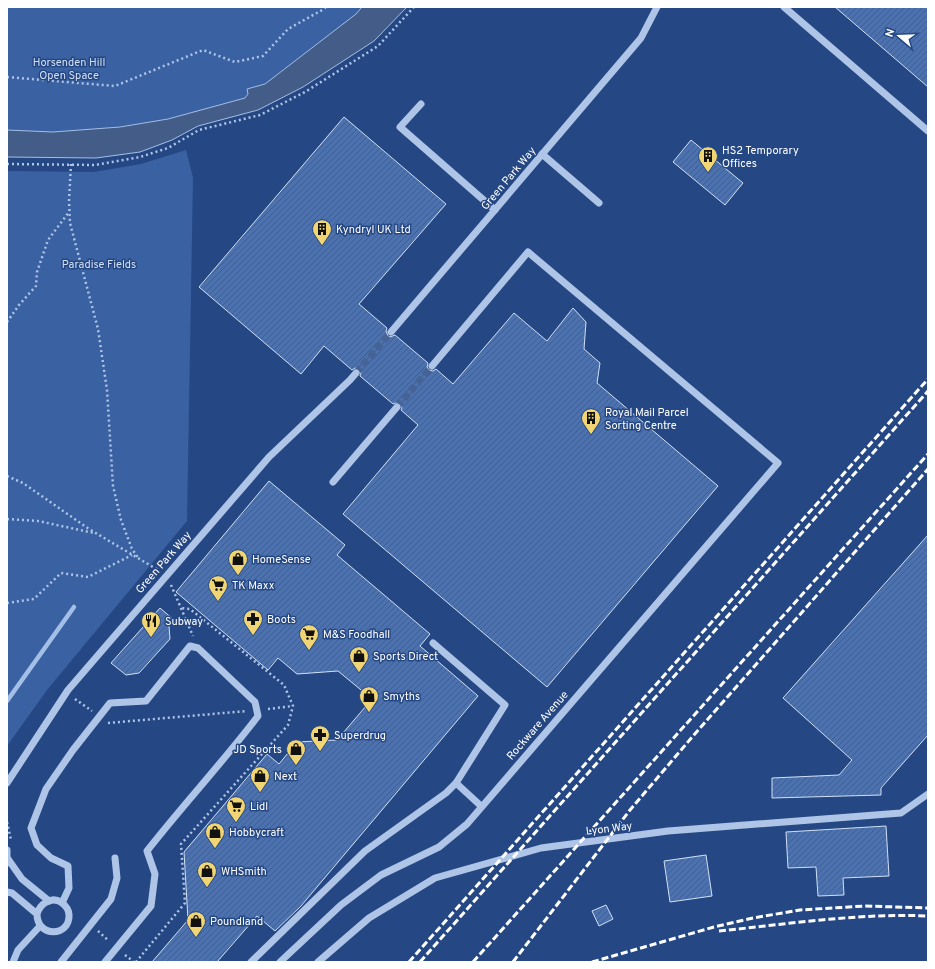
<svg xmlns="http://www.w3.org/2000/svg" width="935" height="969" viewBox="0 0 935 969" font-family="Overpass,sans-serif">
<style>
.green{fill:#3a61a1}
.water{fill:#445d88;stroke:#a3bfe8}
.lines{fill:none;stroke-linecap:round;stroke-linejoin:round}
.stream{stroke:#a3bfe8;stroke-width:4.5}
.building{fill:url(#building-hatch);stroke:#d2e0f6}
.minor-tunnel{stroke:#466396;stroke-width:7;stroke-dasharray:7 3.5;stroke-linecap:butt}
.path{stroke:#afc5e8;stroke-width:2.5;stroke-dasharray:2 3;stroke-linecap:butt}
.minor{stroke:#afc5e8;stroke-width:7}
.rail{stroke:#fff;stroke-width:3;stroke-dasharray:7 3;stroke-linecap:butt}
.labels{text-anchor:middle;stroke-width:3;stroke-linejoin:round;paint-order:stroke}
.park-label{font-size:11px;fill:#d2e0f6;stroke:#254884}
.poi-label{font-size:11px;fill:#fff;stroke:#254884;text-anchor:start}
.street-label{font-size:11px;fill:#fff;stroke:#254884}
</style>
<defs>
<pattern id="building-hatch" width="6" height="6" patternUnits="userSpaceOnUse"><rect width="6" height="6" fill="#4d71ac"/><path d="M-1 1l2-2M0 6l6-6M5 7l2-2" fill="none" stroke="#4c5d77"/></pattern>
</defs>
<rect width="100%" height="100%" fill="#254884"/>
<g class="green">
<path d="M7 7H362L356 14 265 84 248 89V94L245 98 168 119 120 127 53 132 7 130Z"/>
<path d="M186 150 193 178 187 521 47 690 7 746V171L94 172 141 164Z"/>
</g>
<path class="water" d="M362 7H407L374 41 303 87 258 110 198 126 172 140 140 152 96 158 7 157V130L53 132 120 127 168 119 245 98 248 94 247 89 265 84 356 14Z"/>
<g class="lines">
<path class="stream" d="M7 701 74 607"/>
</g>
<g class="building">
<path d="M835 7H928V87Z"/>
<path d="M344 117 446 204 359 304 387 328 386 331 388 336 390 337 395 335 428 363 427 367 429 370 433 371 436 369 453 384 514 313 547 341 573 308 586 322 584 349 600 363 597 383 718 486 547 687 343 514 418 425 401 410 402 408 401 403 398 402 393 404 360 376 361 372 359 369 355 368 352 370 324 346 301 374 199 287Z"/>
<path d="M691 140 743 183 725 205 673 162Z"/>
<path d="M269 481 345 545 337 555 430 634 420 646 478 696 301 906 275 931 257 916 217 962H152L188 920 184 852 267 754 279 764 297 742 337 740 372 699 338 671 297 674 278 658 268 670 176 592Z"/>
<path d="M928 535V735L881 788V795L772 798V778L839 775 852 760 783 698Z"/>
<path d="M160 608 174 620 169 626 170 639 139 673 126 675 111 663Z"/>
<path d="M886 826 889 876 843 878 844 895 818 896 816 867 788 868 786 832Z"/>
<path d="M706 855 712 896 670 902 664 861Z"/>
<path d="M606 905 613 919 599 926 592 911Z"/>
</g>
<g class="lines">
<g class="minor-tunnel">
<path d="M356 373 391 332"/>
<path d="M397 407 432 366"/>
</g>
<g class="path">
<path d="M7 77 115 86 203 50 235 62 263 56 288 29 324 9 326 7"/>
<path d="M7 164 95 165 140 157 168 148 199 130 260 115 305 92 378 46 414 7"/>
<path d="M71 164 69 201 70 223 98 329 107 390 113 486 121 520 132 549 139 559"/>
<path d="M7 322 19 305 36 286 37 272 48 240 69 212"/>
<path d="M7 476 23 483 89 529 158 570"/>
<path d="M7 519 38 521 94 533"/>
<path d="M171 585 193 636"/>
<path d="M7 603 34 599 61 573 88 577 132 555"/>
<path d="M75 699 92 711"/>
<path d="M268 709 293 706"/>
<path d="M108 723 247 711"/>
<path d="M7 822 11 840"/>
<path d="M98 931 109 941"/>
<path d="M125 955 134 962"/>
<path d="M136 962 185 903 181 844 288 725 293 706 284 685 190 609 181 608"/>
</g>
<g class="minor">
<path d="M784 7 928 131"/>
<path d="M421 104 400 127 495 210"/>
<path d="M542 154 599 203"/>
<path d="M391 332 641 38 657 7"/>
<path d="M333 482 397 407"/>
<path d="M433 643 505 705 456 783"/>
<path d="M7 783 68 690 269 457 350 380 356 373"/>
<path d="M7 850V863"/>
<path d="M8 859 22 879 49 901"/>
<path d="M7 892 12 893 37 914C37 938 70 937 69 915 69 910 65 905 61 902 51 896 40 904 37 914"/>
<path d="M62 903 69 888 68 866 51 858 37 845 31 828 46 789 73 750 110 703 146 701 190 646 198 648 255 702 258 716C223 762 183 805 147 851L155 874 151 906 105 962"/>
<path d="M13 962 18 950 40 926"/>
<path d="M61 962 111 899 117 878 115 858"/>
<path d="M251 962 365 851 446 793 456 783 481 806"/>
<path d="M280 962 341 905 381 875 439 847 467 824 778 463 528 252 432 366"/>
<path d="M318 962 369 918 435 878 541 848 668 831 901 813 928 794"/>
</g>
<g class="rail">
<path d="M719 931C788 924 858 913 928 916"/>
<path d="M409 962 928 379"/>
<path d="M420 962 928 391"/>
<path d="M473 962 928 454"/>
<path d="M513 962 630 810 693 736 928 469"/>
<path d="M592 962 714 927 753 918 800 910 865 906 928 908"/>
</g>
</g>
<defs>
<g id="building-pin" transform="scale(1)"><path d="M0 17L-7.5 6A9.5 9.5 0 1 1 7.5 6Z" fill="#f1d573" stroke="#254884"/><path d="M-4-6H4V6H1V3H-1V6H-4ZM-2.5-4.3h1.7v1.8h-1.7ZM.8-4.3h1.7v1.8H.8ZM-2.5-1h1.7V.8h-1.7ZM.8-1h1.7V.8H.8Z" fill="#111"/></g>
<g id="shop-pin" transform="scale(1)"><path d="M0 17L-7.5 6A9.5 9.5 0 1 1 7.5 6Z" fill="#f1d573" stroke="#254884"/><path d="M-5-2.5h2.3a2.7 3.5 0 0 1 5.4 0H5L5.5 6h-11ZM-1.5-2.5h3a1.5 2.3 0 0 0-3 0Z" fill="#111"/></g>
<g id="supermarket-pin" transform="scale(1)"><path d="M0 17L-7.5 6A9.5 9.5 0 1 1 7.5 6Z" fill="#f1d573" stroke="#254884"/><path d="M-6-5.5h2.5l.6 2H6L4.5 2H-2.5L-4.4-4H-6ZM-1.5 3.2a1.3 1.3 0 1 0 .1 0ZM3 3.2a1.3 1.3 0 1 0 .1 0Z" fill="#111"/></g>
<g id="pharmacy-pin" transform="scale(1)"><path d="M0 17L-7.5 6A9.5 9.5 0 1 1 7.5 6Z" fill="#f1d573" stroke="#254884"/><path d="M-2-6h4v4h4v4h-4v4h-4v-4h-4v-4h4Z" fill="#111"/></g>
<g id="restaurant-pin" transform="scale(1)"><path d="M0 17L-7.5 6A9.5 9.5 0 1 1 7.5 6Z" fill="#f1d573" stroke="#254884"/><path d="M-5-6h1v4h1v-4h1v4h1v-4h1v5L-1.5 .5V6h-2V.5L-5-1ZM5-6V6H3V1.5H1.5Q1.5-4 5-6Z" fill="#111"/></g>
</defs>
<g fill-rule="evenodd">
<use href="#building-pin" x="708" y="156"/>
<use href="#building-pin" x="322" y="229"/>
<use href="#building-pin" x="591" y="418"/>
<use href="#shop-pin" x="238" y="559"/>
<use href="#supermarket-pin" x="218" y="585"/>
<use href="#pharmacy-pin" x="253" y="619"/>
<use href="#restaurant-pin" x="151" y="621"/>
<use href="#supermarket-pin" x="309" y="634"/>
<use href="#shop-pin" x="359" y="656"/>
<use href="#shop-pin" x="369" y="696"/>
<use href="#pharmacy-pin" x="320" y="735"/>
<use href="#shop-pin" x="296" y="749"/>
<use href="#shop-pin" x="260" y="776"/>
<use href="#supermarket-pin" x="236" y="806"/>
<use href="#shop-pin" x="215" y="832"/>
<use href="#shop-pin" x="207" y="871"/>
<use href="#shop-pin" x="196" y="921"/>
</g>
<g class="labels">
<g class="park-label">
<text x="69" y="66">Horsenden Hill<tspan x="69" dy="13">Open Space</tspan></text>
<text x="99" y="268">Paradise Fields</text>
</g>
<g class="poi-label">
<text x="722" y="154">HS2 Temporary<tspan x="722" dy="13">Offices</tspan></text>
<text x="336" y="233">Kyndryl UK Ltd</text>
<text x="605" y="416">Royal Mail Parcel<tspan x="605" dy="13">Sorting Centre</tspan></text>
<text x="252" y="563">HomeSense</text>
<text x="232" y="589">TK Maxx</text>
<text x="267" y="623">Boots</text>
<text x="165" y="625">Subway</text>
<text x="323" y="638">M&amp;S Foodhall</text>
<text x="373" y="660">Sports Direct</text>
<text x="383" y="700">Smyths</text>
<text x="334" y="739">Superdrug</text>
<text x="282" y="753" text-anchor="end">JD Sports</text>
<text x="274" y="780">Next</text>
<text x="250" y="810">Lidl</text>
<text x="229" y="836">Hobbycraft</text>
<text x="221" y="875">WHSmith</text>
<text x="210" y="925">Poundland</text>
</g>
<g class="street-label">
<text transform="translate(508 178) rotate(-50)" y="4">Green Park Way</text>
<text transform="translate(163 562) rotate(-49)" y="4">Green Park Way</text>
<text transform="translate(537 725) rotate(-49)" y="4">Rockware Avenue</text>
<text transform="translate(609 828) rotate(-7)" y="4">Lyon Way</text>
</g>
</g>
<rect width="935" height="969" fill="none" stroke="#ffffff" stroke-width="16"/>
<g transform="translate(899 36) rotate(289)" stroke="#254884" stroke-width="3" paint-order="stroke">
<path d="M0-3L7 15L0 10L-7 15Z" fill="#ffffff"/>
<text y="-6" font-size="11" font-weight="bold" text-anchor="middle" fill="#ffffff">N</text>
</g>
</svg>
